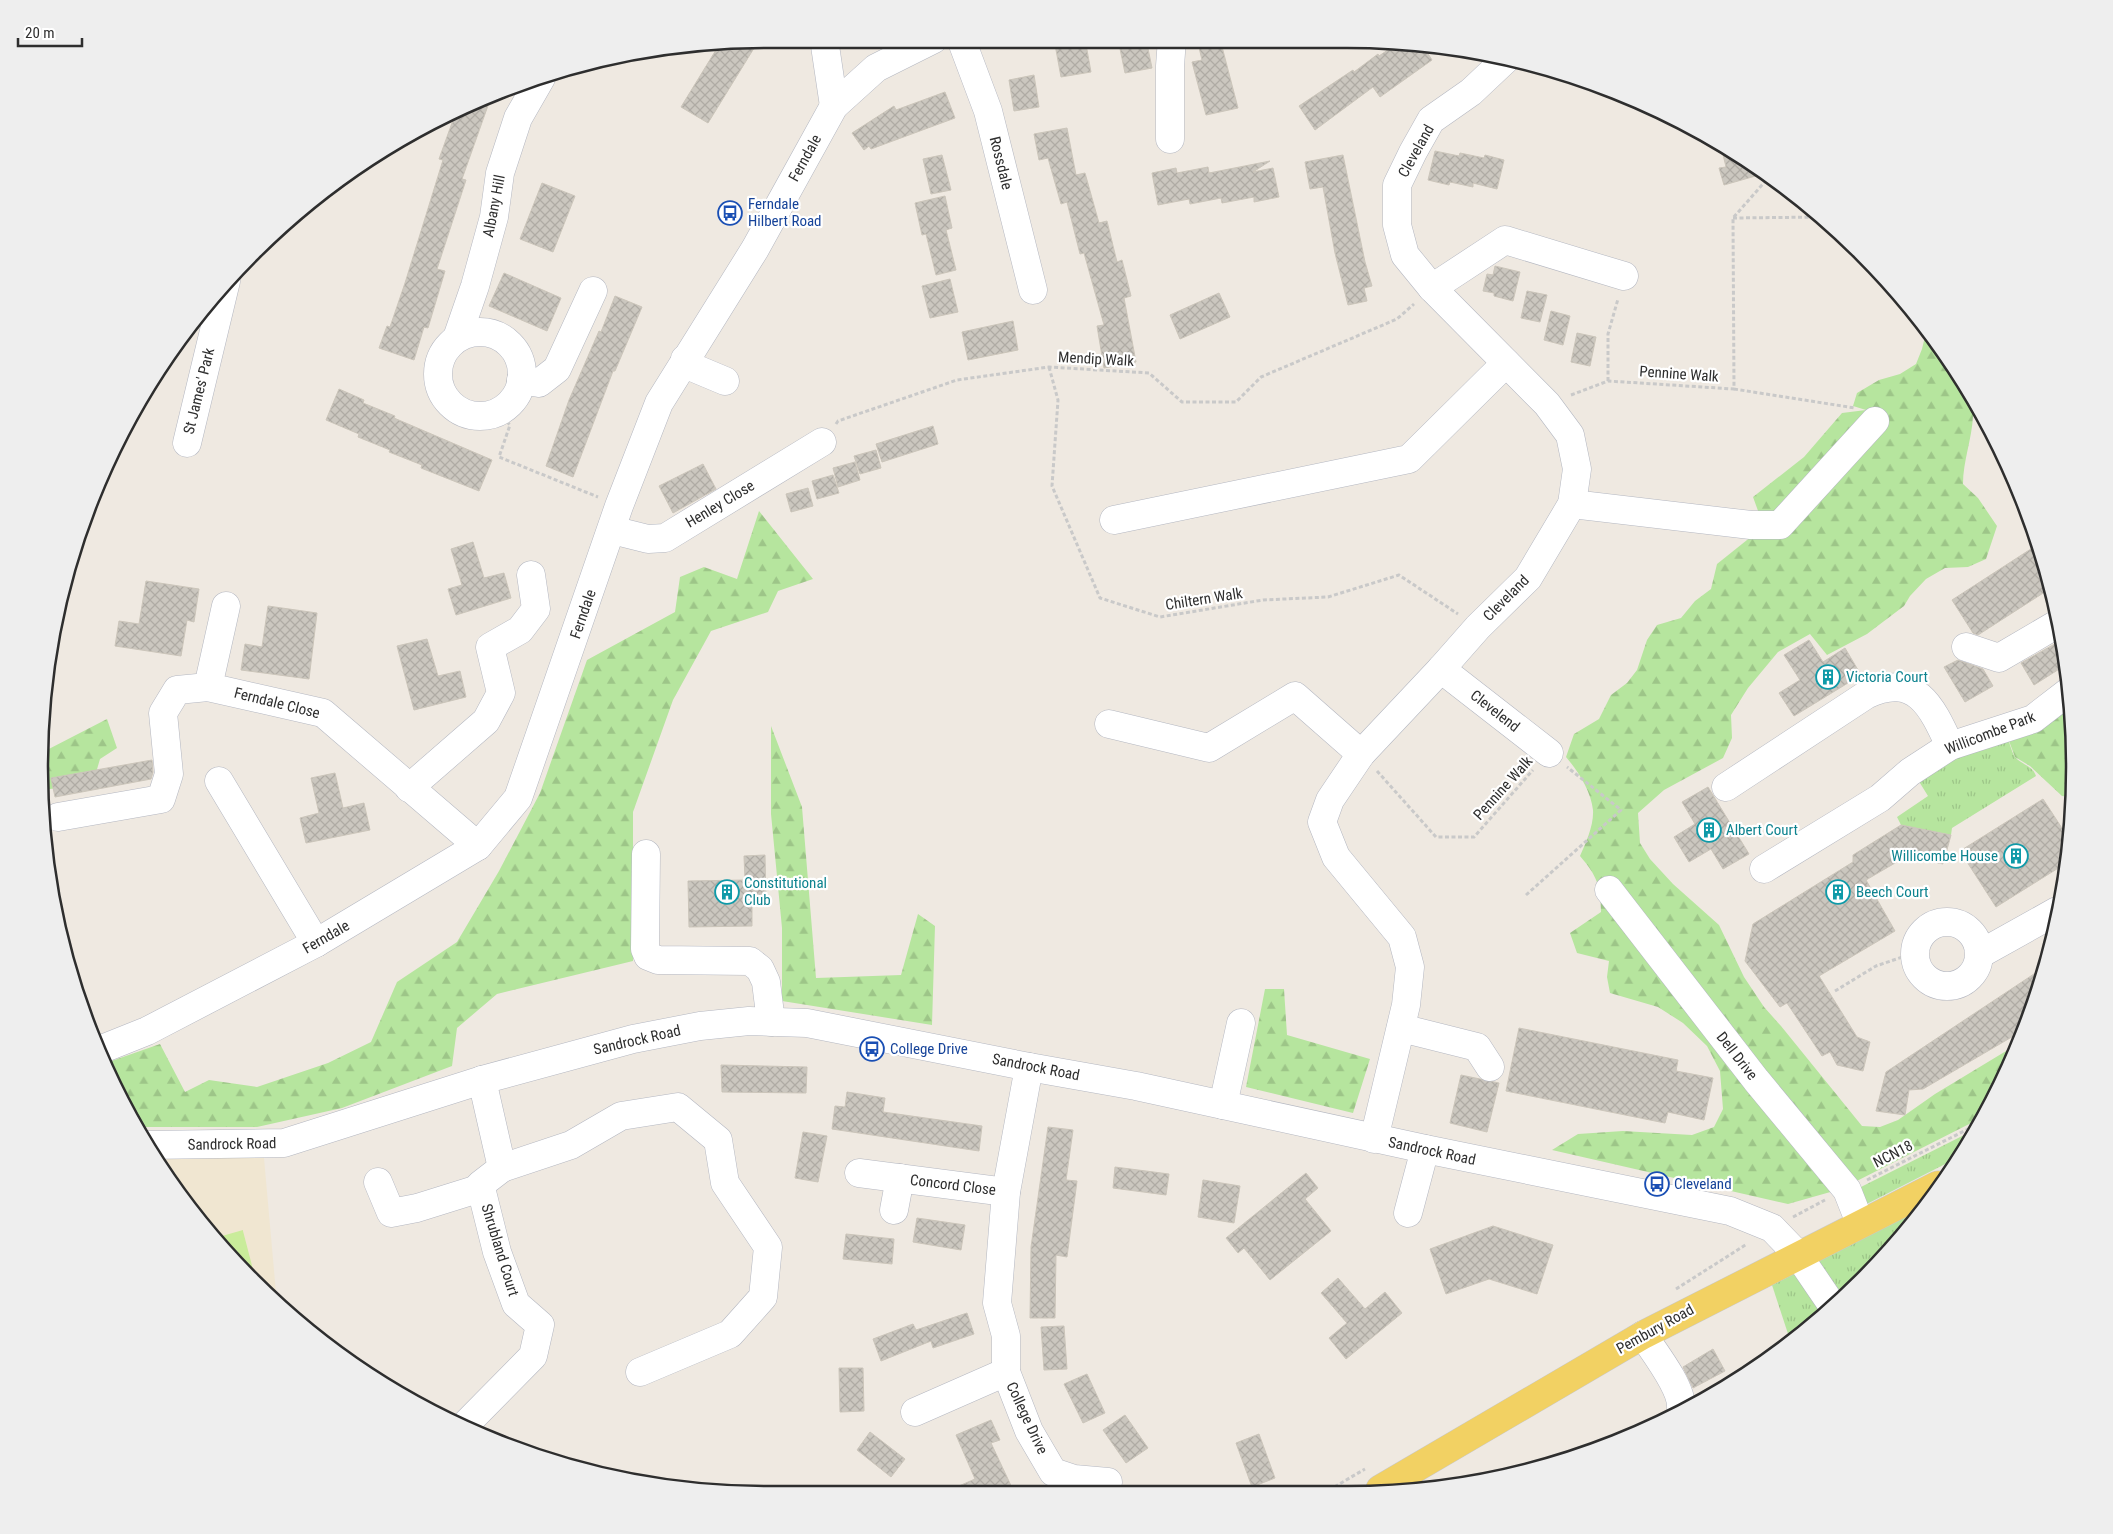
<svg xmlns="http://www.w3.org/2000/svg" width="2113" height="1534" viewBox="0 0 2113 1534" font-family="'Roboto Condensed',sans-serif">
<style>
.education{fill:#f0e6d1}
.grass{fill:url(#grass-tufts)}
.forest{fill:url(#forest-firs)}
.pitch{fill:#c9ec9a}
.building{fill:url(#building-cross-hatch);stroke:#cbc5ba}
.lines{fill:none;stroke-linecap:round;stroke-linejoin:round}
.minor-casing{stroke:#b4b7c1;stroke-width:29}
.major-casing{stroke:#c9c9c9;stroke-width:29}
.path{stroke:#c9c9c9;stroke-width:3;stroke-dasharray:4 2.5;stroke-linecap:butt}
.minor{stroke:#fff;stroke-width:28}
.major{stroke:#f2d163;stroke-width:28}
.labels{text-anchor:middle;stroke-width:4.5;stroke-linejoin:round;paint-order:stroke}
.street-label{font-size:15px;fill:#2e2e2e;stroke:#fff}
.transit-label{font-size:15px;fill:#164399;stroke:#fff;text-anchor:start}
.culture-label{font-size:15px;fill:#0d838f;stroke:#fff;text-anchor:start}
.rim{fill:none;stroke:#2e2e2e;stroke-width:2.5}
</style>
<defs>
<pattern id="grass-tufts" width="24" height="20" patternUnits="userSpaceOnUse" patternTransform="scale(1.25)"><rect width="24" height="20" fill="#b6e59e"/><path d="M3 7l-1-3M5 7V3M7 7l1-3M15 17l-1-3M17 17v-4M19 17l1-3" fill="none" stroke="#9dc588"/></pattern>
<pattern id="forest-firs" width="22" height="20" patternUnits="userSpaceOnUse" patternTransform="scale(1.25)"><rect width="22" height="20" fill="#b6e59e"/><path d="M5 1l3.5 6h-7zM16 11l3.5 6h-7z" fill="#9dc588"/></pattern>
<pattern id="building-cross-hatch" width="8" height="8" patternUnits="userSpaceOnUse" patternTransform="scale(1.25)"><rect width="8" height="8" fill="#cbc7bf"/><path d="M0 0l8 8M0 8l8-8" fill="none" stroke="#afaba4"/></pattern>
</defs>
<rect width="100%" height="100%" fill="#efe9e1"/>
<path class="education" d="M263 1147 277 1304 189 1211 148 1149Z"/>
<g class="grass">
<path d="M2006 733C2009 740 2011 751 2015 757 2022 765 2032 765 2036 776L1952 828 1951 835 1901 825 1897 817 1928 796 1915 775Z"/>
<path d="M1978 1128 1957 1158 1857 1209 1851 1192Z"/>
<path d="M1921 1209 1894 1247 1791 1343 1772 1285Z"/>
</g>
<g class="forest">
<path d="M1927 328C1938 347 1975 396 1973 416 1972 439 1963 461 1963 484L1978 498 1997 526 1986 559 1968 567 1945 568 1926 579 1910 596 1904 606 1867 634 1827 655 1810 634 1778 652 1748 688 1731 715 1732 738 1723 758 1664 790 1638 813 1640 843 1650 859 1673 884 1719 925 1744 977 1764 1007 1781 1026 1862 1126 1880 1127 1898 1120 1935 1094 2016 1045 1983 1117 1841 1189 1788 1204 1552 1150 1578 1134 1623 1131 1692 1135 1714 1127 1723 1109 1720 1071 1707 1046 1683 1023 1658 1007 1610 993 1607 977 1609 961 1577 953 1570 933 1601 912C1601 886 1597 876 1580 856 1586 843 1594 825 1593 810 1591 791 1578 771 1566 757L1574 734 1599 719 1611 695 1627 683 1637 670 1647 640 1657 625 1681 618 1695 601 1711 589 1717 564 1752 536 1761 519 1753 497 1804 457 1842 413 1866 410 1853 406 1857 393 1879 380 1900 374 1916 364 1922 349Z"/>
<path d="M759 511 813 579 778 591 768 612 711 631 673 700 633 812V961L497 994 457 1028 452 1066 342 1108 257 1127H134L103 1064 160 1044 185 1092 209 1080 257 1087 328 1063 371 1042 397 982 457 942 499 871 540 793 587 660 675 612 680 577 704 567 737 579Z"/>
<path d="M2069 698 2073 719 2070 797 2062 796 2030 766 2015 757 2006 733Z"/>
<path d="M107 719 117 748 100 759 93 783 43 790V752Z"/>
<path d="M771 726 802 807 816 978 901 975 918 914 935 926 932 1025 782 1001V928L771 814Z"/>
<path d="M1265 989H1284L1287 1035 1370 1059 1353 1113 1246 1087Z"/>
</g>
<path class="pitch" d="M243 1230V1231L256 1281 215 1238Z"/>
<g class="building">
<path d="M1054 39H1085L1091 72 1061 77Z"/>
<path d="M1118 39H1146L1152 68 1125 73Z"/>
<path d="M1197 39H1220L1238 108 1206 115 1192 62 1202 60Z"/>
<path d="M759 40 708 123 681 107 719 45Z"/>
<path d="M1395 45 1425 49 1432 60 1380 97 1373 87 1315 130 1299 106 1353 70 1354 72 1378 54 1379 56Z"/>
<path d="M1034 75 1039 107 1014 111 1009 80Z"/>
<path d="M945 92 955 118 871 149 869 146 864 150 852 133 894 106 896 110Z"/>
<path d="M491 97 462 179 466 180 437 269 445 271 428 328 424 327 414 360 379 348 387 326 390 327 405 283 443 160 439 159 457 109Z"/>
<path d="M1067 128 1076 175 1085 173 1099 223 1107 221 1117 262 1122 260 1131 296 1124 298 1136 362 1104 368 1097 326 1104 325 1084 253 1080 254 1067 202 1061 204 1048 158 1039 160 1034 134Z"/>
<path d="M1721 146 1750 161 1766 173 1724 185 1719 168 1726 167Z"/>
<path d="M1435 151 1459 156 1460 153 1484 158 1485 155 1504 160 1497 189 1473 183V187L1450 182 1449 185 1428 180Z"/>
<path d="M942 155 951 190 931 194 923 159Z"/>
<path d="M1343 155 1365 262 1372 286 1364 288 1367 301 1348 305 1335 253 1323 187 1310 189 1305 162Z"/>
<path d="M1270 161 1253 172 1273 168 1279 197 1254 202V197L1222 203 1221 198 1190 204 1189 199 1158 205 1152 173 1176 168 1177 173 1208 167 1209 173Z"/>
<path d="M542 183 575 196 553 252 520 239Z"/>
<path d="M945 196 952 228 946 230 956 270 936 275 926 234 922 235 915 203Z"/>
<path d="M1495 266 1520 272 1513 301 1494 296V293L1483 291 1487 274 1493 275Z"/>
<path d="M504 273 561 298 547 331 489 306Z"/>
<path d="M950 279 958 312 930 318 922 286Z"/>
<path d="M1527 291 1547 295 1540 322 1521 318Z"/>
<path d="M1219 293 1230 317 1180 339 1170 315Z"/>
<path d="M615 296 642 307 615 371H613L573 477 546 466 569 400 599 331 601 332Z"/>
<path d="M1551 311 1570 316 1563 345 1544 340Z"/>
<path d="M1013 321 1018 350 968 360 962 332Z"/>
<path d="M1577 333 1596 337 1590 366 1571 362Z"/>
<path d="M339 389 364 400 363 403 395 416 394 418 492 460 479 491 421 468 422 465 389 452 390 450 358 437 359 434 326 420Z"/>
<path d="M933 426 938 444 882 462 876 444Z"/>
<path d="M876 450 881 468 860 474 854 456Z"/>
<path d="M855 462 860 480 838 487 833 468Z"/>
<path d="M703 464 716 489 673 513 659 486Z"/>
<path d="M833 475 839 493 817 499 812 481Z"/>
<path d="M808 488 813 506 791 512 786 494Z"/>
<path d="M473 542 484 578 504 573 511 598 456 615 448 589 462 585 451 549Z"/>
<path d="M2037 545 2049 578 2051 588 1978 635 1973 633 1952 600Z"/>
<path d="M146 581 199 589 194 622 187 620 181 656 115 646 119 621 139 624Z"/>
<path d="M268 606 317 613 309 679 241 670 245 644 262 647Z"/>
<path d="M427 639 438 676 460 671 466 697 414 710 397 646Z"/>
<path d="M1809 640 1823 662 1845 648 1861 675 1794 716 1779 693 1800 680 1784 655Z"/>
<path d="M2060 641 2064 666 2034 685 2021 663Z"/>
<path d="M1958 660 1983 669 1993 686 1965 702 1944 667Z"/>
<path d="M152 760 153 772 151 779 55 797 51 778Z"/>
<path d="M335 773 343 808 364 803 370 830 306 843 300 818 319 813 311 778Z"/>
<path d="M1708 787 1749 854 1723 869 1711 849 1689 862 1674 837 1695 824 1682 802Z"/>
<path d="M2043 799 2069 839 2068 862 1996 907 1960 851Z"/>
<path d="M1901 825 1951 835 1943 864 1907 856 1866 880 1895 931 1819 976 1857 1037 1870 1042 1863 1071 1837 1065 1830 1052 1822 1056 1787 1003 1780 1007 1745 961 1753 924 1853 862V855Z"/>
<path d="M765 855 766 902H752V926L689 927 688 881 745 880 744 856Z"/>
<path d="M2043 968 2036 1001 2022 1031 1923 1089 1909 1090 1905 1115 1876 1111 1886 1072Z"/>
<path d="M1519 1028 1678 1060 1676 1071 1713 1078 1704 1120 1668 1112 1665 1123 1506 1091Z"/>
<path d="M721 1065 807 1067 806 1093 722 1092Z"/>
<path d="M1461 1075 1499 1083 1487 1132 1450 1123Z"/>
<path d="M847 1092 885 1098 883 1112 982 1126 979 1151 832 1129 835 1106 845 1107Z"/>
<path d="M1048 1127 1073 1130 1066 1180 1077 1181 1067 1257 1056 1255 1055 1318H1030L1031 1247Z"/>
<path d="M803 1132 827 1136 818 1182 795 1178Z"/>
<path d="M1115 1167 1169 1174 1166 1195 1113 1188Z"/>
<path d="M1306 1173 1318 1188 1305 1199 1331 1231 1270 1280 1244 1248 1238 1253 1226 1238Z"/>
<path d="M1203 1180 1240 1186 1234 1223 1198 1217Z"/>
<path d="M917 1218 965 1225 961 1250 913 1242Z"/>
<path d="M1493 1226 1553 1245 1537 1294 1489 1279 1446 1294 1430 1249Z"/>
<path d="M846 1234 894 1239 892 1264 843 1259Z"/>
<path d="M1338 1278 1365 1309 1385 1292 1402 1313 1346 1359 1329 1338 1347 1323 1321 1293Z"/>
<path d="M967 1313 974 1334 933 1348 931 1341 881 1361 873 1339 913 1324 916 1330Z"/>
<path d="M1064 1326 1067 1369 1044 1370 1041 1327Z"/>
<path d="M1713 1349 1725 1371 1693 1388 1683 1367Z"/>
<path d="M839 1368H863L864 1411 840 1412Z"/>
<path d="M1087 1374 1105 1413 1083 1423 1064 1384Z"/>
<path d="M1125 1415 1148 1448 1126 1463 1103 1430Z"/>
<path d="M991 1420 1000 1440 991 1443 1014 1492H945L975 1479 956 1435Z"/>
<path d="M870 1432 905 1459 891 1477 857 1450Z"/>
<path d="M1259 1434 1275 1478 1252 1487 1236 1443Z"/>
</g>
<g class="lines">
<g class="minor-casing">
<g id="minor">
<path d="M824 39 834 106"/>
<path d="M961 39 988 111 1033 290"/>
<path d="M1170 139V66L1172 39"/>
<path d="M1432 288 1505 240 1624 276"/>
<circle cx="480" cy="374" r="42"/>
<path d="M457 338 475 286 494 217 500 173 518 118 541 78"/>
<path d="M685 359 694 368 725 381"/>
<path d="M521 380 539 383 557 369 593 291"/>
<path d="M187 443 226 281"/>
<path d="M1572 504 1751 525H1780L1875 421"/>
<path d="M1114 520 1409 459 1506 363"/>
<path d="M612 530 648 539 665 538 822 442"/>
<path d="M226 606 208 687 323 713 478 846"/>
<path d="M1966 647 1999 658 2057 624"/>
<path d="M1441 669 1549 753"/>
<path d="M1109 724 1209 748 1295 696 1361 754"/>
<path d="M219 781 316 943"/>
<path d="M1726 787 1866 695C1916 671 1932 707 1950 746"/>
<path d="M409 788 486 721 501 693 490 647 520 630 536 609 531 575"/>
<path d="M58 817 161 799 169 774 163 713 177 690 208 687"/>
<path d="M646 854 645 949 648 956 658 960 750 961 760 969 766 982 771 1022"/>
<path d="M1764 869 1880 798 1910 772 1950 746 2033 719 2068 692"/>
<path d="M1609 890 1756 1080 1847 1190 1860 1223"/>
<circle cx="1947" cy="954" r="32"/>
<path d="M1980 954 2057 911"/>
<path d="M1401 1028 1477 1047 1490 1067"/>
<path d="M97 1051 147 1031 316 943 478 846 518 798 619 506 659 403 755 249 834 106 876 68 934 39"/>
<path d="M1029 1067 1006 1192 997 1303 1006 1336V1372L1029 1431 1053 1472 1074 1479 1108 1482"/>
<path d="M1223 1105 1241 1023"/>
<path d="M1374 1139 1406 1005 1410 967 1402 937 1336 857 1322 822 1330 800 1361 754 1441 669 1478 627 1528 578 1572 504 1577 469 1570 435 1547 404 1432 288 1405 255 1397 225V185L1413 152 1431 120 1471 92 1505 60"/>
<path d="M146 1145 284 1143 482 1080 633 1039 700 1026 749 1021 807 1023 1029 1067 1136 1086 1425 1149 1730 1211 1772 1228 1798 1255 1832 1305"/>
<path d="M502 1168 571 1145 621 1116 678 1107 718 1140 725 1183 768 1247 763 1297 730 1334 640 1372"/>
<path d="M859 1173 1006 1192"/>
<path d="M378 1182 391 1213 417 1208 481 1188"/>
<path d="M894 1210 900 1178"/>
<path d="M1408 1213 1425 1149"/>
<path d="M1643 1335C1654 1352 1682 1387 1681 1407"/>
<path d="M915 1412 1006 1372"/>
<path d="M466 1424 533 1356 540 1325 516 1304 497 1252 481 1188 480 1185 502 1168 482 1080"/>
</g>
</g>
<g class="major-casing">
<path id="major" d="M1380 1489 1643 1335 1938 1185"/>
</g>
<g class="path">
<path d="M1733 218 1823 217"/>
<path d="M1049 367 1058 400 1052 486 1100 598 1160 617 1263 600 1328 597 1399 575 1458 614"/>
<path d="M1608 381V334L1618 299"/>
<path d="M1734 389 1855 408"/>
<path d="M1571 395 1608 381 1734 389 1733 218 1770 176"/>
<path d="M498 412 510 425 499 457 598 497"/>
<path d="M836 424 838 421 957 380 1049 367 1149 373 1182 402H1236L1261 377 1397 319 1414 304"/>
<path d="M1377 771 1436 837H1474L1533 770"/>
<path d="M1526 895 1621 810 1567 767"/>
<path d="M1835 991 1876 966 1914 953"/>
<path d="M1867 1180 1980 1123"/>
<path d="M1793 1217 1825 1200"/>
<path d="M1676 1289 1747 1244"/>
<path d="M1329 1490 1365 1469"/>
</g>
<use href="#minor" class="minor"/>
<use href="#major" class="major"/>
</g>
<defs>
<g id="bus-ring" transform="scale(1.25)"><circle r="9.5" fill="#fff" stroke="#1a4fb4" stroke-width="1.5"/><path d="M-5-6H5V4H4V6H2V4H-2V6H-4V4H-5ZM-3.5-4V0h7V-4ZM-3.5 1.2v1.5H-2V1.2ZM2 1.2v1.5H3.5V1.2Z" fill="#1a4fb4"/></g>
<g id="building-ring" transform="scale(1.25)"><circle r="9.5" fill="#fff" stroke="#0f9aa8" stroke-width="1.5"/><path d="M-4-6H4V6H1V3H-1V6H-4ZM-2.5-4.3h1.7v1.8h-1.7ZM.8-4.3h1.7v1.8H.8ZM-2.5-1h1.7V.8h-1.7ZM.8-1h1.7V.8H.8Z" fill="#0f9aa8"/></g>
</defs>
<g fill-rule="evenodd">
<use href="#bus-ring" x="730" y="213"/>
<use href="#building-ring" x="1828" y="677"/>
<use href="#building-ring" x="1709" y="830"/>
<use href="#building-ring" x="2016" y="856"/>
<use href="#building-ring" x="727" y="892"/>
<use href="#building-ring" x="1838" y="892"/>
<use href="#bus-ring" x="872" y="1049"/>
<use href="#bus-ring" x="1657" y="1184"/>
</g>
<g class="labels">
<g class="street-label">
<text transform="translate(1416 151) rotate(-61)" y="5">Cleveland</text>
<text transform="translate(805 158) rotate(-61)" y="5">Ferndale</text>
<text transform="translate(1001 163) rotate(76)" y="5">Rossdale</text>
<text transform="translate(494 206) rotate(-79)" y="5">Albany Hill</text>
<text transform="translate(1096 359) rotate(3)" y="5">Mendip Walk</text>
<text transform="translate(1679 374) rotate(4)" y="5">Pennine Walk</text>
<text transform="translate(199 391) rotate(-76)" y="5">St James' Park</text>
<text transform="translate(720 504) rotate(-31)" y="5">Henley Close</text>
<text transform="translate(1506 598) rotate(-45)" y="5">Cleveland</text>
<text transform="translate(1204 599) rotate(-9)" y="5">Chiltern Walk</text>
<text transform="translate(583 614) rotate(-71)" y="5">Ferndale</text>
<text transform="translate(277 703) rotate(14)" y="5">Ferndale Close</text>
<text transform="translate(1495 711) rotate(38)" y="5">Clevelend</text>
<text transform="translate(1990 733) rotate(-21)" y="5">Willicombe Park</text>
<text transform="translate(1503 788) rotate(-48)" y="5">Pennine Walk</text>
<text transform="translate(326 937) rotate(-30)" y="5">Ferndale</text>
<text transform="translate(637 1040) rotate(-13)" y="5">Sandrock Road</text>
<text transform="translate(1737 1056) rotate(52)" y="5">Dell Drive</text>
<text transform="translate(1036 1067) rotate(11)" y="5">Sandrock Road</text>
<text transform="translate(232 1144) rotate(-1)" y="5">Sandrock Road</text>
<text transform="translate(1432 1151) rotate(12)" y="5">Sandrock Road</text>
<text transform="translate(1893 1154) rotate(-27)" y="5">NCN18</text>
<text transform="translate(953 1185) rotate(7)" y="5">Concord Close</text>
<text transform="translate(500 1250) rotate(73)" y="5">Shrubland Court</text>
<text transform="translate(1655 1329) rotate(-29)" y="5">Pembury Road</text>
<text transform="translate(1027 1418) rotate(65)" y="5">College Drive</text>
</g>
<g class="transit-label">
<text x="748" y="209">Ferndale<tspan x="748" dy="17">Hilbert Road</tspan></text>
<text x="890" y="1054">College Drive</text>
<text x="1674" y="1189">Cleveland</text>
</g>
<g class="culture-label">
<text x="1846" y="682">Victoria Court</text>
<text x="1726" y="835">Albert Court</text>
<text x="1998" y="861" text-anchor="end">Willicombe House</text>
<text x="744" y="888">Constitutional<tspan x="744" dy="17">Club</tspan></text>
<text x="1856" y="897">Beech Court</text>
</g>
</g>
<path d="M0 0H2113V1534H0ZM767 48H1347A719 719 0 0 1 2066 767V767A719 719 0 0 1 1347 1486H767A719 719 0 0 1 48 767V767A719 719 0 0 1 767 48Z" fill="#eee" fill-rule="evenodd"/>
<path class="rim" d="M767 48H1347A719 719 0 0 1 2066 767V767A719 719 0 0 1 1347 1486H767A719 719 0 0 1 48 767V767A719 719 0 0 1 767 48Z"/>
<path d="M18 38v8h64v-8" fill="none" stroke="#2e2e2e" stroke-width="2.5"/>
<text x="25" y="38" font-size="15" fill="#2e2e2e" stroke="#ffffff" stroke-width="4" paint-order="stroke">20 m</text>
</svg>
